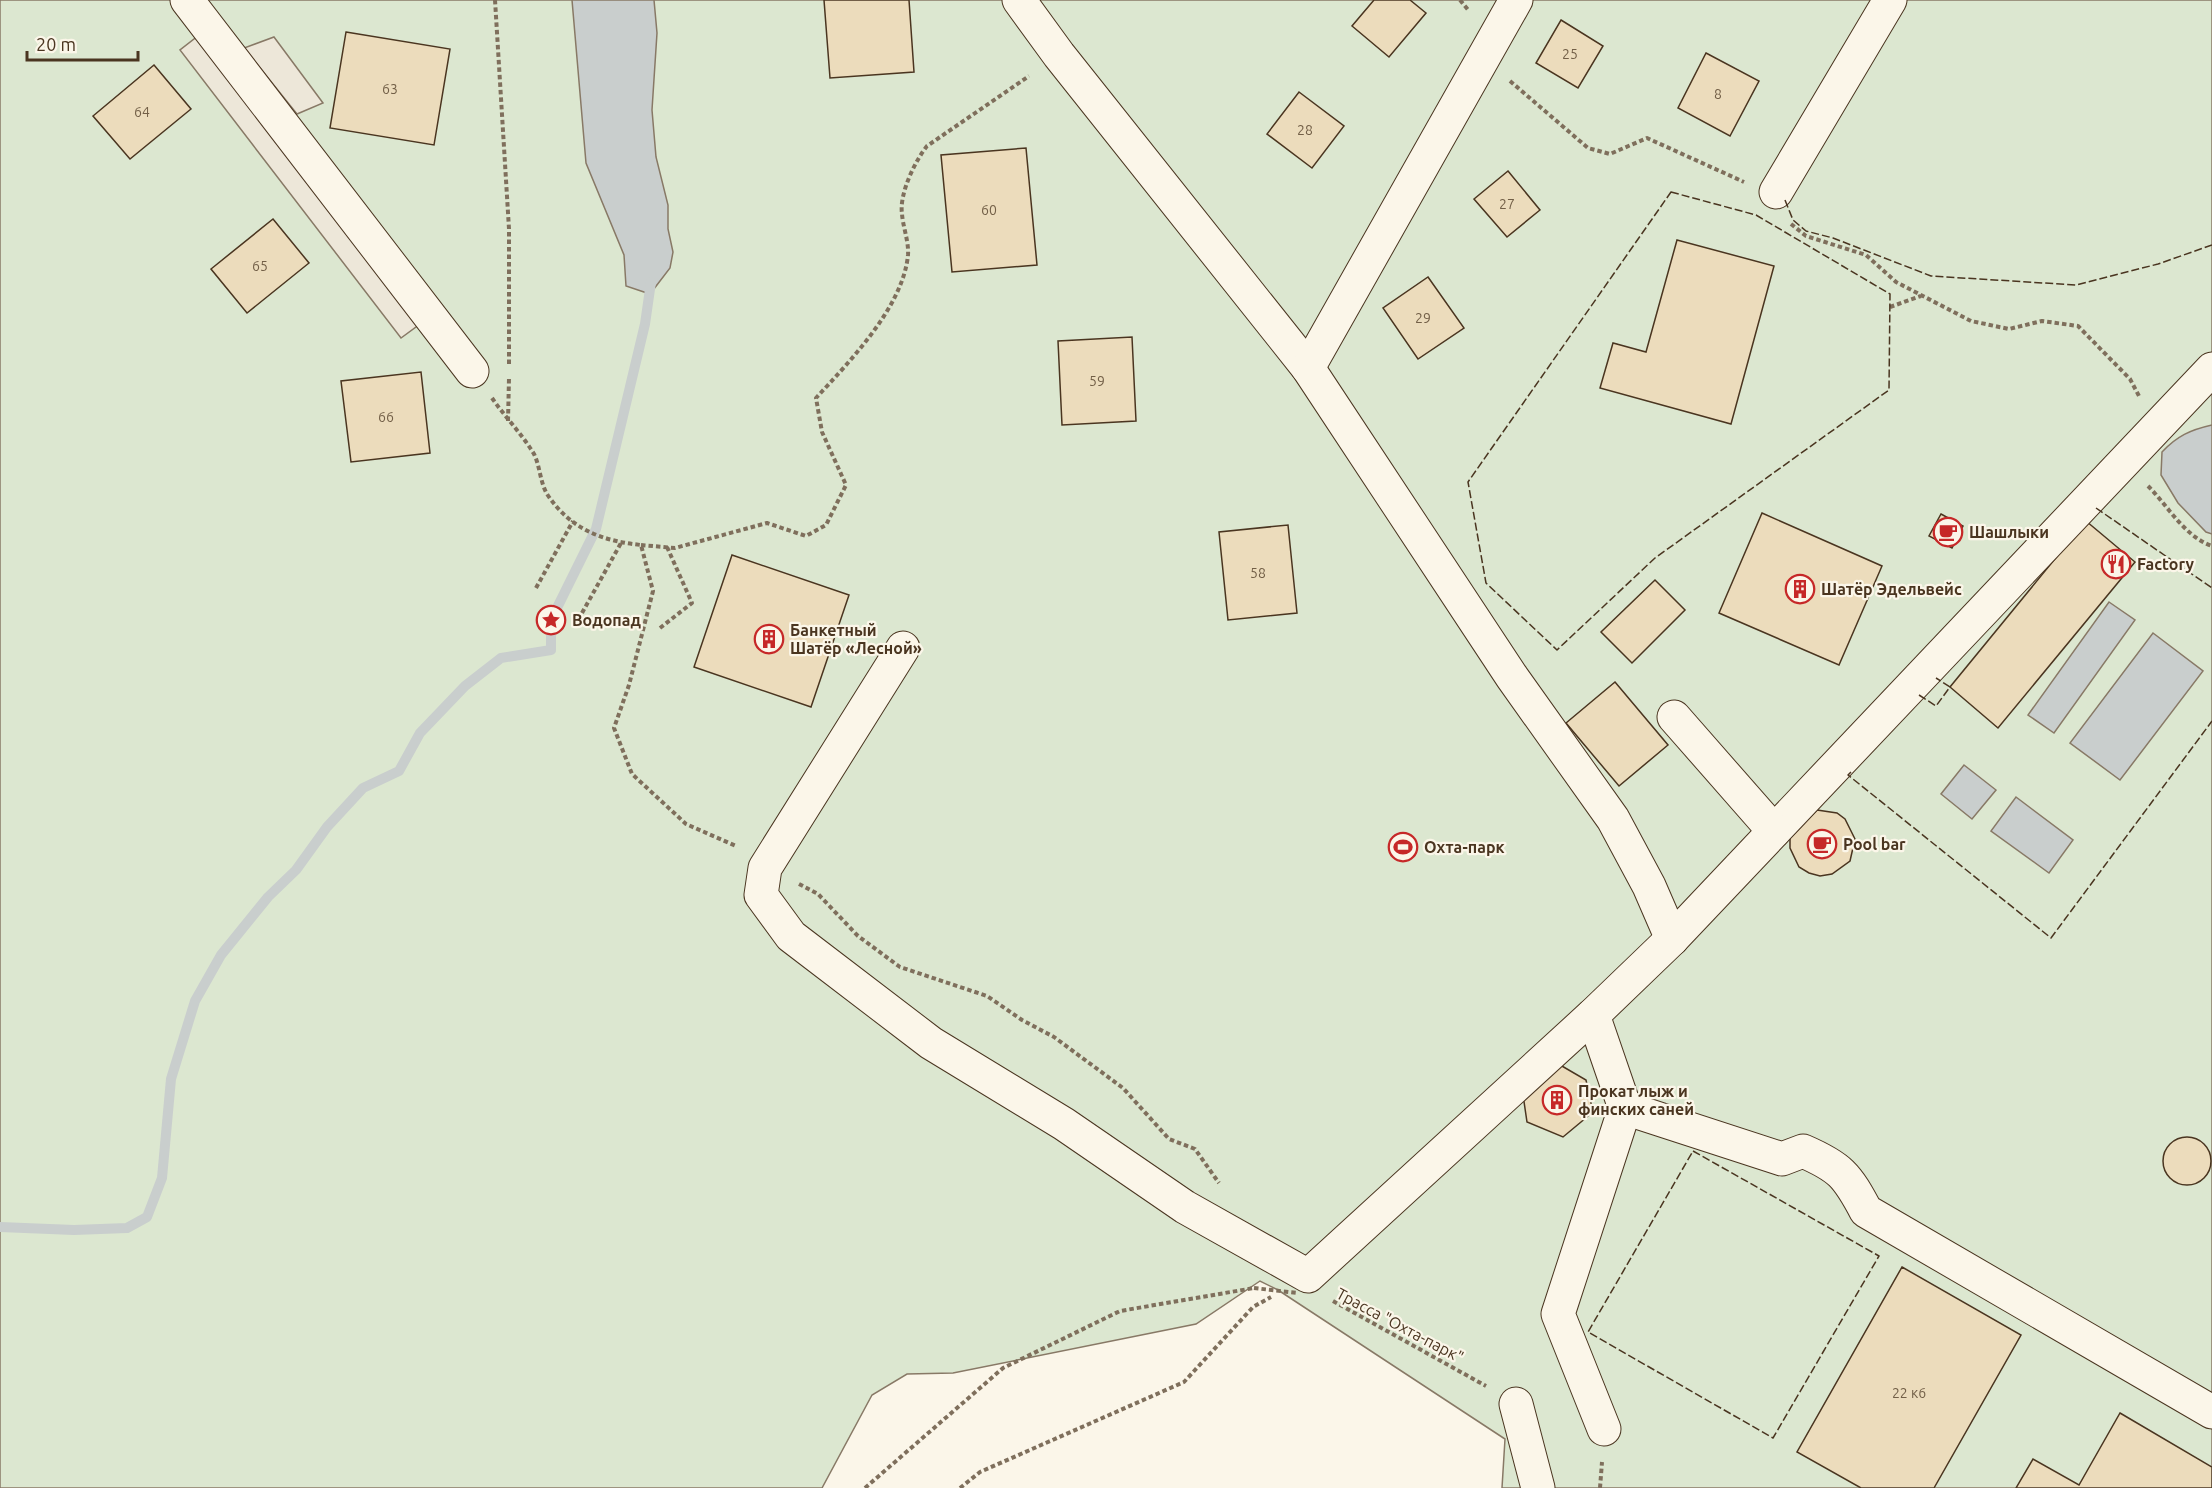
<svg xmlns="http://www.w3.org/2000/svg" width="2212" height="1488" viewBox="0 0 2212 1488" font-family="Ubuntu,sans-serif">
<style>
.green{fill:#dce7d0;stroke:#887966;stroke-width:1.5}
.parking{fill:#ede7d9;stroke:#887966;stroke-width:1.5}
.water{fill:#c9cecd;stroke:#887966;stroke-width:1.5}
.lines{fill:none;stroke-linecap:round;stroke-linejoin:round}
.stream{stroke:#c9cecd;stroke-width:10}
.building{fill:#ecdcbc;stroke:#4a3520;stroke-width:1.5}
.minor-casing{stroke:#4a3520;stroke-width:35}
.path{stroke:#7f6f5c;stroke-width:4;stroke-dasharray:4.5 3;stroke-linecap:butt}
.minor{stroke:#fbf6e9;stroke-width:33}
.path-bridge{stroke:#7f6f5c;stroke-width:4;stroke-dasharray:4.5 3;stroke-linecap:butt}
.fence{stroke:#4a3520;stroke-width:1.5;stroke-dasharray:8 3;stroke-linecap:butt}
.labels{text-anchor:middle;stroke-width:4.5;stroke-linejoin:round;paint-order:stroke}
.number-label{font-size:14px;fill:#725f47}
.poi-label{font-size:16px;font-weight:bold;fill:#4a3520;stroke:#fbf6e9;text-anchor:start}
.street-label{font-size:16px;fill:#4a3520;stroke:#fbf6e9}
</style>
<rect width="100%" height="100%" fill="#fbf6e9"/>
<path class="green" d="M0 0H2212V1488H1502L1505 1439 1278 1290 1260 1281 1196 1324 953 1373 907 1374 872 1395 822 1488H0Z"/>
<g class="parking">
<path d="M203 32 424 321 401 338 180 50Z"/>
<path d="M274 37 323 103 297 114 244 48Z"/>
</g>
<g class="water">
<path d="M572 0H654L657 33 652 110 656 157 668 205V229L673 252 670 268 650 294 626 286 624 255 586 163Z"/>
<path d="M2212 425V534L2206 532 2178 503 2161 475 2162 452C2177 436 2190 430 2212 425Z"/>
<path d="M2109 602 2135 620 2054 733 2028 715Z"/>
<path d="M2153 633 2203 671 2120 780 2070 743Z"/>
<path d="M1964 765 1996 790 1972 819 1941 794Z"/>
<path d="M2016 797 2073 840 2049 873 1991 831Z"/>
</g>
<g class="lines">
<path class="stream" d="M0 1227 74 1230 127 1228 147 1217 162 1178 171 1079 195 1001 221 955 268 897 296 870 327 827 363 788 399 771 420 733 465 686 501 658 551 650V620L596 529 645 324 651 282"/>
</g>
<g class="building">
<path d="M824 0H909L914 72 830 78Z"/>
<path d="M1374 0H1410L1426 13 1389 57 1352 26Z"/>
<path d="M1561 20 1603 46 1578 88 1536 63Z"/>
<path d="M346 32 450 49 434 145 330 128Z"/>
<path d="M1706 53 1759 81 1730 136 1678 108Z"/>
<path d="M154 65 191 109 130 159 93 116Z"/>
<path d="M1299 92 1344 126 1312 168 1267 134Z"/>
<path d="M1026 148 1037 265 952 272 941 155Z"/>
<path d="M1508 171 1540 210 1507 237 1474 199Z"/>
<path d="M273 219 309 263 247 313 211 269Z"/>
<path d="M1677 240 1774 266 1731 424 1600 388 1613 343 1646 352Z"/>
<path d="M1428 277 1464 328 1418 359 1383 308Z"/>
<path d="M1132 337 1136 421 1062 425 1058 341Z"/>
<path d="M421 372 430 453 351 462 341 381Z"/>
<path d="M1762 513 1882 566 1839 665 1719 613Z"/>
<path d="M1941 514 1963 526 1952 548 1929 536Z"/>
<path d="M2086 521 2135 562 1998 728 1950 687Z"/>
<path d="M1288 525 1297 613 1228 620 1219 532Z"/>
<path d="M732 555 849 595 811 707 694 667Z"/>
<path d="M1655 580 1685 610 1632 663 1601 632Z"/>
<path d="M1615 682 1668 745 1619 786 1566 723Z"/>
<path d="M1817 810 1837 813 1845 819 1855 839 1850 861 1832 874 1820 876 1809 873 1799 867 1790 848V838Z"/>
<path d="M1555 1062 1586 1080 1593 1112 1563 1137 1527 1122 1522 1088Z"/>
<circle cx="2187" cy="1161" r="24"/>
<path d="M1902 1267 2021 1335 1934 1488H1861L1797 1452Z"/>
<path d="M2120 1413 2212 1467V1488H2016L2033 1459 2079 1485Z"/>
</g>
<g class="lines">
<g class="minor-casing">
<g id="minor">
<path d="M187 0 472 371"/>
<path d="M1019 0 1059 55 1308 368 1512 677 1613 819 1649 886 1672 939"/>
<path d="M1776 192 1890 0"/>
<path d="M1308 368 1516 0"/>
<path d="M903 648 765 868 761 895 791 936 931 1043 1064 1124 1185 1207 1308 1276 1593 1015 1672 939 2212 369"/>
<path d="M1674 717 1774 831"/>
<path d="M1593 1015 1625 1108 1782 1159 1803 1151C1840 1167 1847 1175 1866 1211L2212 1412"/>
<path d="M1516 1404 1538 1488"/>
<path d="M1604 1429 1558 1314 1625 1108"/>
</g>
</g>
<g class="path">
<path d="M495 0 509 229V364"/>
<path d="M1460 0 1469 11"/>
<path d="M1510 81 1588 148 1610 154 1647 138 1744 182"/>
<path d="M1791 224 1806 236 1866 255 1896 282 1971 321 2009 329 2042 321 2078 326 2130 379 2139 396"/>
<path d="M1890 307 1921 296"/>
<path d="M492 398C505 417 522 434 534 454 540 466 540 482 547 494 570 529 602 541 641 545L653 591 629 685 614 728 632 774 686 824 736 846"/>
<path d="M508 421 509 378"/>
<path d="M2148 486C2168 506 2185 537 2212 546"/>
<path d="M641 545 675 548 767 523 806 536 826 525 846 485 822 432 816 398C850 361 903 307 908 255 909 242 903 227 902 214 899 194 915 161 927 146L1029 76"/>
<path d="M536 588 573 521"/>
<path d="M582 613 621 543"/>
<path d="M660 628 692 603 667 547"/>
<path d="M799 884 818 894 858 936 900 967 987 996 1022 1020 1054 1037 1123 1088 1169 1139 1195 1149 1219 1183"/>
<path d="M1333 1301 1486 1386"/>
<path d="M865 1488 1003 1368 1120 1311 1254 1288"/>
<path d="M960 1488 980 1472 1184 1382 1253 1307 1271 1297"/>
<path d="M1600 1488 1602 1462"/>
</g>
<use href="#minor" class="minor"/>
<path class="path-bridge" d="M1254 1288 1297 1293"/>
<g class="fence">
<path d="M1671 192 1756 215 1890 294 1889 390 1655 558 1557 650 1486 583 1468 482Z"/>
<path d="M1785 200 1793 220 1806 231 1833 238 1931 276 2076 285 2158 264 2212 245"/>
<path d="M2096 508 2212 588"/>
<path d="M1919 695 1936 706 1950 687 1936 678"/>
<path d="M1851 772 1848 775 2051 938 2212 721"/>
<path d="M1693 1151 1879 1256 1773 1438 1588 1332Z"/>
</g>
</g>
<defs>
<g id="cafe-ring" transform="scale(1.5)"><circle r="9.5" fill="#fbf6e9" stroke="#c62828" stroke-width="1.5"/><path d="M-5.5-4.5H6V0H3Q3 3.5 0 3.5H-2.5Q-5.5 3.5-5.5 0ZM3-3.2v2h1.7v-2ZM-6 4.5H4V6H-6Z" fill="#c62828"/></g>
<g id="restaurant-ring" transform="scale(1.5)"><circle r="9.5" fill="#fbf6e9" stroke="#c62828" stroke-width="1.5"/><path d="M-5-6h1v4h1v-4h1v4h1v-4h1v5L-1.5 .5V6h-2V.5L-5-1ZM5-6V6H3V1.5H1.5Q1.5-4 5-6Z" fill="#c62828"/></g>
<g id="building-ring" transform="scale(1.5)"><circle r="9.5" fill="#fbf6e9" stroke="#c62828" stroke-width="1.5"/><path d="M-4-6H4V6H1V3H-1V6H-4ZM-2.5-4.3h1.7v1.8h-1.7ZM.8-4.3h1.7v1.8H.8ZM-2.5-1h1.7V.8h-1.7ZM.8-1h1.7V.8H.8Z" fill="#c62828"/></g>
<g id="sight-ring" transform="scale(1.5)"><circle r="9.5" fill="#fbf6e9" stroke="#c62828" stroke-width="1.5"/><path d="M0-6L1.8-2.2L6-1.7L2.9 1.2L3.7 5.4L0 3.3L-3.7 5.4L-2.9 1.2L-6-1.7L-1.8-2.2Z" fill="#c62828"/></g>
<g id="stadium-ring" transform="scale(1.5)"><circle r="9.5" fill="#fbf6e9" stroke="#c62828" stroke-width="1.5"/><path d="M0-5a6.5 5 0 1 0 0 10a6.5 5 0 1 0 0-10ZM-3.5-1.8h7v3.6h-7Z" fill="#c62828"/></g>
</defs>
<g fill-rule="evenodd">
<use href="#cafe-ring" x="1948" y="532"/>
<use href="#restaurant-ring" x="2116" y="564"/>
<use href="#building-ring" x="1800" y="589"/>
<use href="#sight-ring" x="551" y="620"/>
<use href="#building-ring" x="769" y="639"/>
<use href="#cafe-ring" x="1822" y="844"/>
<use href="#stadium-ring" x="1403" y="847"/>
<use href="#building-ring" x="1557" y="1100"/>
</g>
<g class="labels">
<g class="number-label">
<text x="1570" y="59">25</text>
<text x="390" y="94">63</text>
<text x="1718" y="99">8</text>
<text x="142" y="117">64</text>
<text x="1305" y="135">28</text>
<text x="1507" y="209">27</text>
<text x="989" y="215">60</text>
<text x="260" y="271">65</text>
<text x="1423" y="323">29</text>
<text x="1097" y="386">59</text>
<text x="386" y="422">66</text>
<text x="1258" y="578">58</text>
<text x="1909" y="1398">22 к6</text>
</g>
<g class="poi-label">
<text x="1969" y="538">Шашлыки</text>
<text x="2137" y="570">Factory</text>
<text x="1821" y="595">Шатёр Эдельвейс</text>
<text x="572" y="626">Водопад</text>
<text x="790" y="636">Банкетный<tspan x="790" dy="18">Шатёр «Лесной»</tspan></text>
<text x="1843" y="850">Pool bar</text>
<text x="1424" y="853">Охта-парк</text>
<text x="1578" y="1097">Прокат лыж и<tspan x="1578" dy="18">финских саней</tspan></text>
</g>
<g class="street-label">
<text transform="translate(1400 1325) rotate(28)" y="6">Трасса "Охта-парк"</text>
</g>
</g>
<path d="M27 51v9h111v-9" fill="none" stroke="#4a3520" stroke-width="3"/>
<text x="36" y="51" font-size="18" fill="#4a3520" stroke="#fbf6e9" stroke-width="4.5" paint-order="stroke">20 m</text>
</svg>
